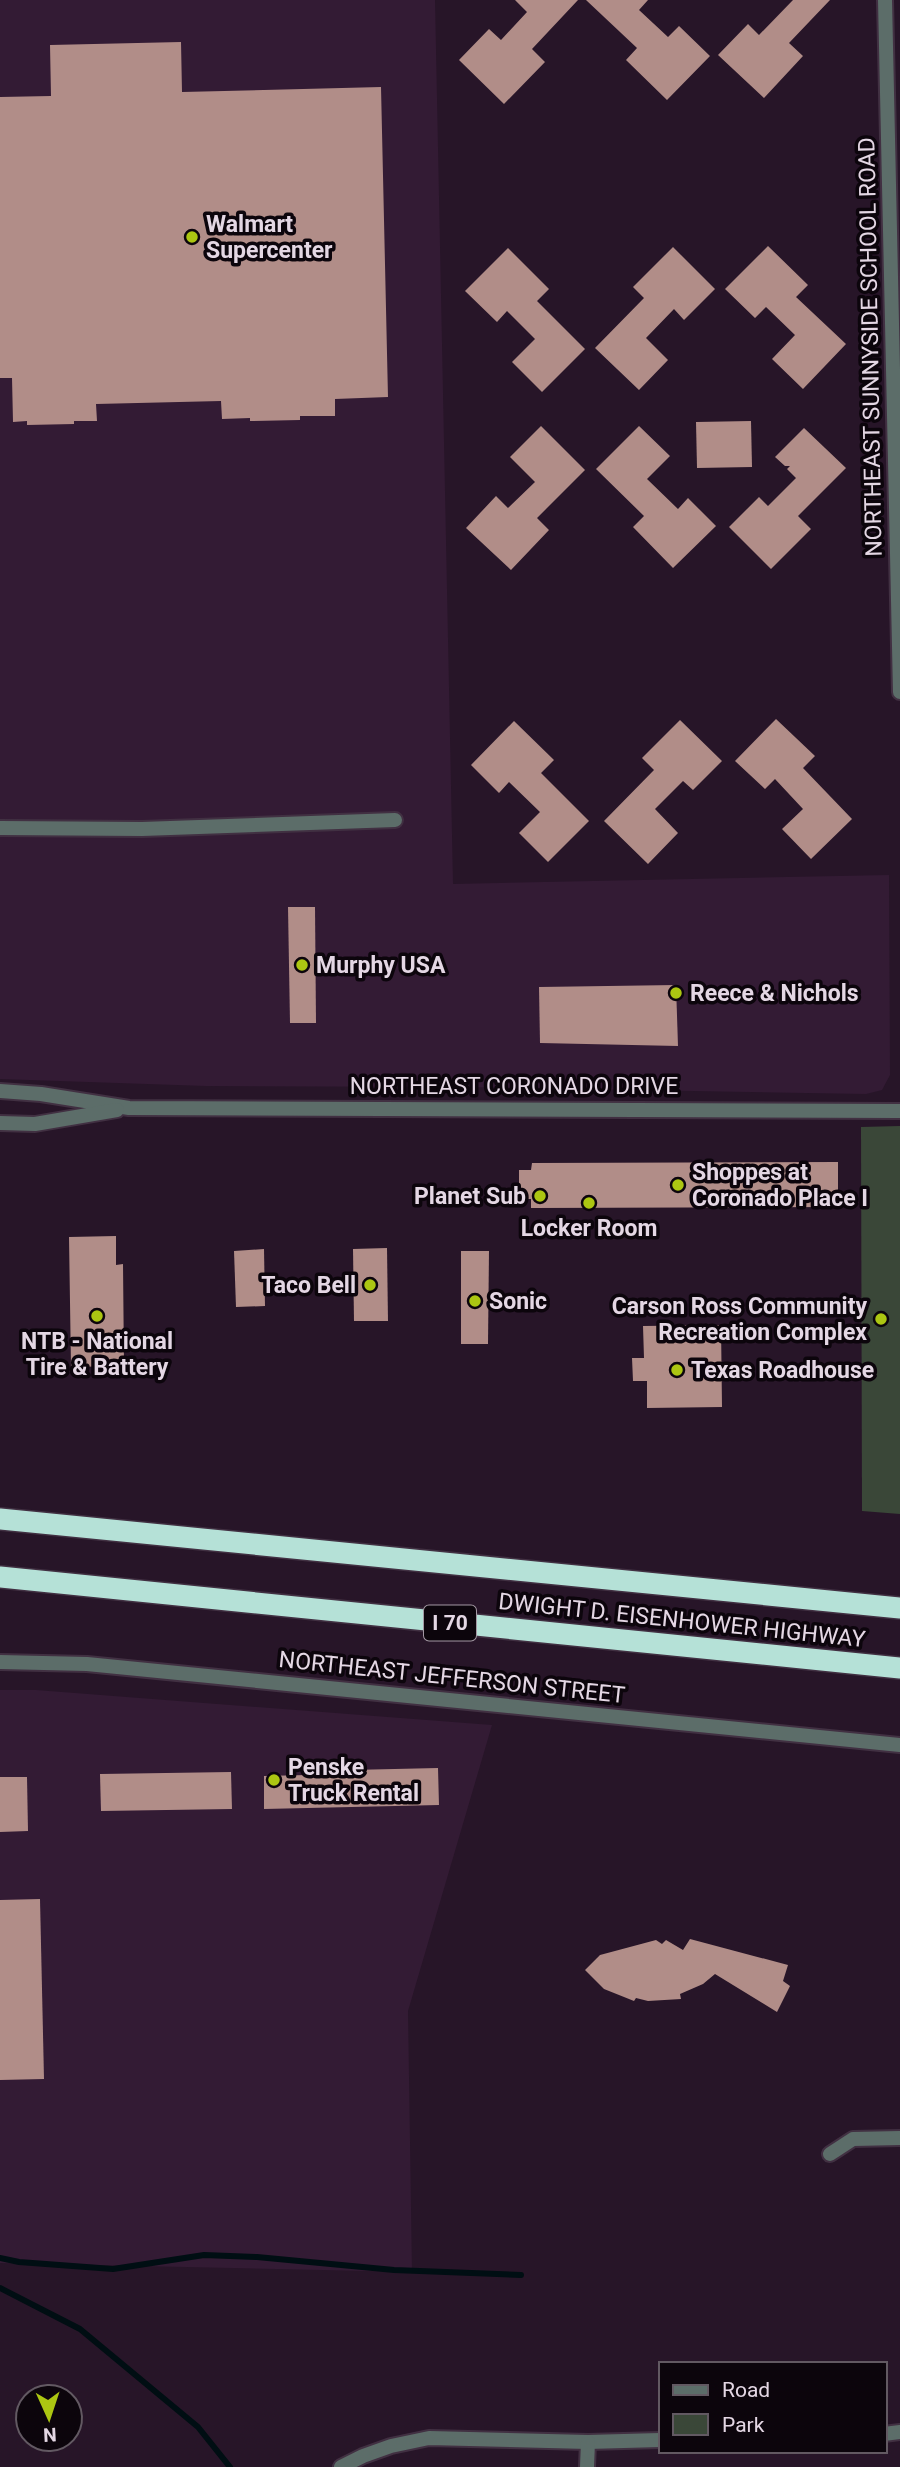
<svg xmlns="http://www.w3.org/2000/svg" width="900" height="2467" viewBox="0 0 900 2467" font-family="Roboto,sans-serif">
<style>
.built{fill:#331b34}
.green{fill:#3a4738}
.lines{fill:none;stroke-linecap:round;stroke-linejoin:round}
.stream{stroke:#000e13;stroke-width:6}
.building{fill:#b18d88}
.minor-casing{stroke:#413042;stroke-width:18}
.motorway-casing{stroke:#413042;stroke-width:24}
.minor{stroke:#5c6d69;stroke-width:14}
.motorway{stroke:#b5e1d7;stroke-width:21}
.poi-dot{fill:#acc612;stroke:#0c050c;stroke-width:2.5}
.labels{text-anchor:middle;stroke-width:7;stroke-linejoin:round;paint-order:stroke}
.shield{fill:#0c050c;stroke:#a398a3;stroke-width:2}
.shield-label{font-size:21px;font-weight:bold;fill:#e4d7e4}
.poi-label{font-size:23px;font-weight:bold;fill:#e4d7e4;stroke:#0c050c;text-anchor:start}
.street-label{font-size:23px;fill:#e4d7e4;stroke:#0c050c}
</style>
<rect width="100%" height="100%" fill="#271528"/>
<g class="built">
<path d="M0 0H435L453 884 889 875 890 1075 882 1090 866 1094 461 1087 206 1086 0 1079Z"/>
<path d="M0 1690H36L492 1725 408 2011 412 2272 0 2263Z"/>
</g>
<path class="green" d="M900 1126V1514L862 1511 861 1127Z"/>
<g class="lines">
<g class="stream">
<path d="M0 2258 19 2262 113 2269 204 2255 257 2257 394 2270 521 2275"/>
<path d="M0 2288 80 2329 198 2427 230 2467"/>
</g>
</g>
<g class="building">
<path d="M515 0H578L532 49 545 62 504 104 459 60 489 29 501 40 527 12Z"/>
<path d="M586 0H648L639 10 668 37 679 26 710 56 667 100 626 60 637 48Z"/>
<path d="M793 0H830L789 43 803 56 764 98 718 55 748 24 759 35Z"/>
<path d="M181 42 182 92 381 87 388 397 335 399V416H300V420L250 421V418L222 419 221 401 96 404 97 421H74V424L27 425V421L13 422 12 378H0V97L51 96 50 45Z"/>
<path d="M768 246 808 285 796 297 846 344 803 389 772 359 795 335 766 307 755 318 725 289Z"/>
<path d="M673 247 715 289 684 320 674 309 646 338 668 360 639 390 595 348 644 298 633 287Z"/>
<path d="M508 248 549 289 537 301 585 349 542 392 512 362 535 339 507 311 497 322 465 291Z"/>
<path d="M751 421 752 467 697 468 696 422Z"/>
<path d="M541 426 585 470 537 518 549 530 511 570 466 528 496 496 508 508 535 482 510 457Z"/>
<path d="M639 426 670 456 647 479 678 509 688 498 716 526 673 568 633 527 644 516 596 469Z"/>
<path d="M804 428 846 468 798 516 811 529 771 569 729 527 759 497 768 506 796 478 787 469 790 466H785L775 457Z"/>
<path d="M776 719 815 756 803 768 852 819 811 859 782 829 803 809 775 779 765 789 735 761Z"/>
<path d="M680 720 722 761 693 790 683 781 655 809 678 833 648 864 604 821 654 770 642 758Z"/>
<path d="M514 721 554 760 541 773 589 821 548 862 519 833 540 812 509 782 499 793 471 765Z"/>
<path d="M288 907H315L316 1023H290Z"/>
<path d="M676 985 678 1046 540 1043 539 987Z"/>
<path d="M838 1162V1207L531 1208V1199H519V1170H531L532 1163Z"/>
<path d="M116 1236V1265L123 1264 124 1366 71 1367 69 1237Z"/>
<path d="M387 1248 388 1321H354L353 1249Z"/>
<path d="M264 1249 265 1306 236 1307 234 1251Z"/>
<path d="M461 1251H489L488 1344H461Z"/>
<path d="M721 1325 722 1407 647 1408V1381H633L632 1358H644L643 1326Z"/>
<path d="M438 1768 439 1805 264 1809V1776L307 1775V1771Z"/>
<path d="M231 1772 232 1809 101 1811 100 1774Z"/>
<path d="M0 1777H27L28 1831 0 1832Z"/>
<path d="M40 1899 44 2079 0 2080V1900Z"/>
<path d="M690 1939 788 1965 783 1981 790 1986 777 2012 715 1974 703 1984 680 1994 681 1999 648 2001 636 1998 634 2001 604 1989 585 1970 600 1955 656 1940 662 1944 666 1940 683 1950Z"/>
</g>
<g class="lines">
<g class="minor-casing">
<g id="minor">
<path d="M885 0 900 692"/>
<path d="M0 828 142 829 395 820"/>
<path d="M0 1091 41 1094 129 1108 900 1111"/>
<path d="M0 1123 35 1124 117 1110"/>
<path d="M0 1662 87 1664 900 1745"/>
<path d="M830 2154 853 2139 900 2138"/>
<path d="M884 2434 900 2432"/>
<path d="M341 2467 363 2456 391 2446 429 2438 588 2442 660 2440"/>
<path d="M587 2467 588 2442"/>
</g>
</g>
<g class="motorway-casing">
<g id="motorway">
<path d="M0 1519 900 1608"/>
<path d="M0 1577 900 1668"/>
</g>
</g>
<use href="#minor" class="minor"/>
<use href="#motorway" class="motorway"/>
</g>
<g class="poi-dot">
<circle cx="192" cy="237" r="7"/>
<circle cx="302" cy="965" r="7"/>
<circle cx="676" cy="993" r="7"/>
<circle cx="678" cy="1185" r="7"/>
<circle cx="540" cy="1196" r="7"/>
<circle cx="589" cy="1203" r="7"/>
<circle cx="370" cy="1285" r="7"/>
<circle cx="475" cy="1301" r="7"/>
<circle cx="97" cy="1316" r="7"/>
<circle cx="881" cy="1319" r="7"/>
<circle cx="677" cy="1370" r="7"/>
<circle cx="274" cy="1780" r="7"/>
</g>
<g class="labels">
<rect class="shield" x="424" y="1605.5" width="52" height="35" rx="5"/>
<g class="shield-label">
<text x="450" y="1630">I 70</text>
</g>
<g class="poi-label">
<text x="206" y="232">Walmart<tspan x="206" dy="26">Supercenter</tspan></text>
<text x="316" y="973">Murphy USA</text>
<text x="690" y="1001">Reece &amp; Nichols</text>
<text x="692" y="1180">Shoppes at<tspan x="692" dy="26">Coronado Place I</tspan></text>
<text x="526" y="1204" text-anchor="end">Planet Sub</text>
<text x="589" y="1236" text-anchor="middle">Locker Room</text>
<text x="356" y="1293" text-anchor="end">Taco Bell</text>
<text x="489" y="1309">Sonic</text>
<text x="867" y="1314" text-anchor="end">Carson Ross Community<tspan x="867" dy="26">Recreation Complex</tspan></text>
<text x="97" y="1349" text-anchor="middle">NTB - National<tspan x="97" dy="26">Tire &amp; Battery</tspan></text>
<text x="691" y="1378">Texas Roadhouse</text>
<text x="288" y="1775">Penske<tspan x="288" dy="26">Truck Rental</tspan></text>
</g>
<g class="street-label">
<text transform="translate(870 347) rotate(-91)" y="8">NORTHEAST SUNNYSIDE SCHOOL ROAD</text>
<text x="514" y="1094">NORTHEAST CORONADO DRIVE</text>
<text transform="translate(682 1620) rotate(6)" y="8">DWIGHT D. EISENHOWER HIGHWAY</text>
<text transform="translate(452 1677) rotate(6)" y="8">NORTHEAST JEFFERSON STREET</text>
</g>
</g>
<rect x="659" y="2362" width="228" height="91" fill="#0c050c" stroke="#625962" stroke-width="2"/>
<rect x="673" y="2385" width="35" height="10" fill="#5c6d69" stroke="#625962" stroke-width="2"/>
<text x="722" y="2397" font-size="21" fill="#e4d7e4">Road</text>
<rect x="673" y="2414" width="35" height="21" fill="#3a4738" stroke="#625962" stroke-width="2"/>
<text x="722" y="2432" font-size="21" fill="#e4d7e4">Park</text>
<g transform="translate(49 2418) rotate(177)"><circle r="33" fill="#0c050c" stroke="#625962" stroke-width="2"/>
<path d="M0-5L12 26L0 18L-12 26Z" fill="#acc612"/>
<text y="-10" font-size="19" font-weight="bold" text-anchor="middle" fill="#e4d7e4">N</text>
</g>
</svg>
